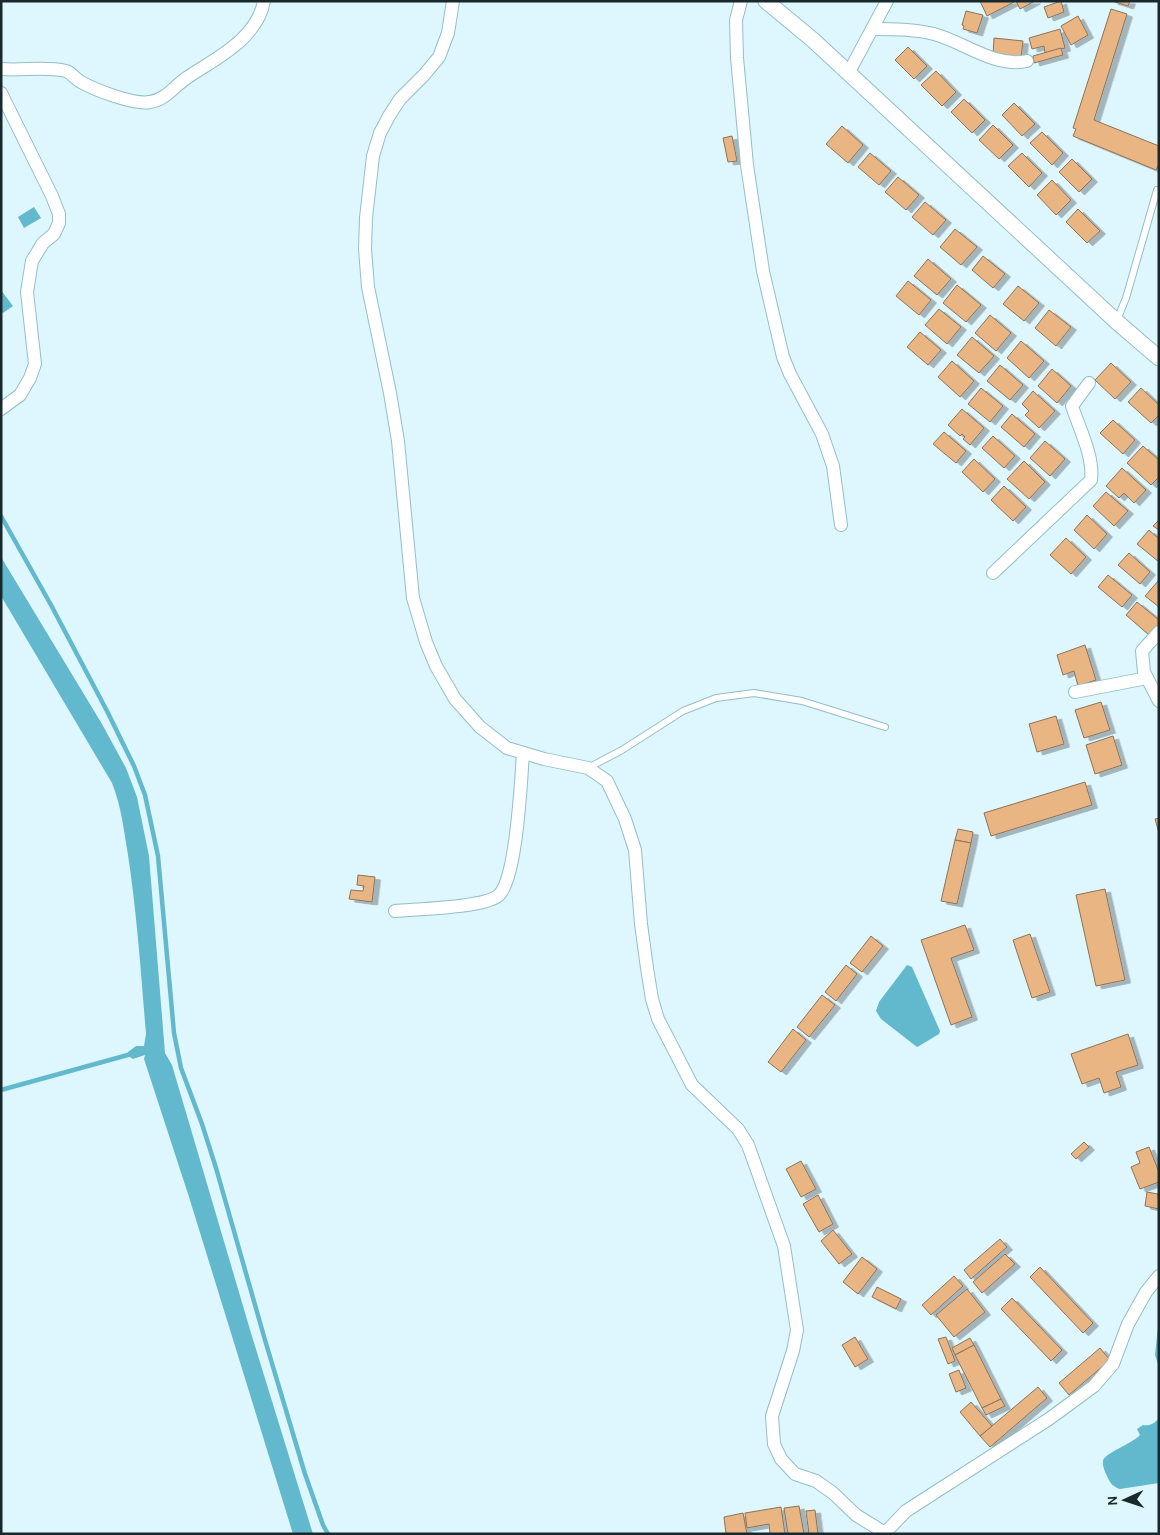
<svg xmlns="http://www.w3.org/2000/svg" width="1160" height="1535" viewBox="0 0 1160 1535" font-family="Karla,sans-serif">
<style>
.water{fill:#62b9cd}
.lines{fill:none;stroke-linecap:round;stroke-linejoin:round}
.stream{stroke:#62b9cd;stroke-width:4.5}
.building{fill:#e9b583;stroke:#8b725a;filter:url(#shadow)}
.service-casing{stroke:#93bec8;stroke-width:8}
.minor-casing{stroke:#93bec8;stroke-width:14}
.tertiary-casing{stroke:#93bec8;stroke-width:17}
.service{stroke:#fff;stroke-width:6}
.minor{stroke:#fff;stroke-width:12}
.tertiary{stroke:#fff;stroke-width:15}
</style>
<defs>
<filter id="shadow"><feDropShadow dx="5.5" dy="3" stdDeviation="0" flood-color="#0004"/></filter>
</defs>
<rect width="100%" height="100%" fill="#def7fe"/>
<g class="water">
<path d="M34 207 41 218 24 228 18 217Z"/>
<path d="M1 290 13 306 3 313 1 311Z"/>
<path d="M1 557 102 724 126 768 137 797 149 856 165 1053 172 1065 251 1333 313 1534H293L189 1197 144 1059 145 1055 133 1059 130 1057 128 1052 136 1046H144L146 1034C141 974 137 914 128 855 124 831 121 805 112 783L1 596Z"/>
<path d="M907 965 912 967 940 1031 939 1034 919 1046 917 1047 881 1019 876 1011 879 1002Z"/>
<path d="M1159 1317V1367L1155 1355Z"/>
<path d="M1159 1418V1483L1120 1489C1113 1487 1110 1483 1107 1476 1105 1472 1102 1465 1103 1461 1103 1454 1133 1443 1140 1435L1137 1429 1143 1425C1150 1426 1154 1424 1159 1418Z"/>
</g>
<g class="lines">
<g class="stream">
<path d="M1 516 51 605 107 711 134 766 145 795 158 856 174 1033 181 1068 202 1124 216 1168 265 1340 305 1474 323 1525 328 1534"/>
<path d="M1 1090 135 1053"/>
</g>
</g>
<g class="building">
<path d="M980 1H1035L1020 9 1016 1 987 16Z"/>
<path d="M1061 1 1064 12 1048 18 1044 7Z"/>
<path d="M1112 1H1130L1128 6Z"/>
<path d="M1111 9 1127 14 1094 120 1159 146V164L1156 170 1073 136 1076 129 1073 128Z"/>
<path d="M966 11 983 15 977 33 963 29 964 26 962 25Z"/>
<path d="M1078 16 1088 35 1071 45 1061 26Z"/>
<path d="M1060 29 1065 48 1045 53 1044 46 1032 49 1029 38Z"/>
<path d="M994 38 1023 41 1021 58 993 55Z"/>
<path d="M908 47 927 66 914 79 895 60Z"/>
<path d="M1061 48 1063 55 1034 63 1033 56Z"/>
<path d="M936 71 956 92 942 106 921 85Z"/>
<path d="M964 99 985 120 972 133 951 112Z"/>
<path d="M1014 103 1035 124 1022 136 1002 115Z"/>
<path d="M993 125 1013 145 999 159 979 140Z"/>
<path d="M842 126 863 145 848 163 826 144Z"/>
<path d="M1042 132 1063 153 1052 165 1030 143Z"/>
<path d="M732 136 737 161 728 162 723 138Z"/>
<path d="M870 153 891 171 879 185 858 167Z"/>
<path d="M1022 153 1042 173 1029 187 1008 166Z"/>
<path d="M1072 159 1092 179 1079 192 1059 172Z"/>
<path d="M898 177 919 195 906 210 885 192Z"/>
<path d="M1052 180 1071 200 1056 215 1037 195Z"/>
<path d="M925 202 946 220 933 235 912 217Z"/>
<path d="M1078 209 1100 231 1087 243 1066 222Z"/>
<path d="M955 229 977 247 961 265 940 247Z"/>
<path d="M983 256 1005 274 993 288 972 270Z"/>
<path d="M928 259 951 279 937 295 914 276Z"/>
<path d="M908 281 931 300 919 315 896 296Z"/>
<path d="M957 285 981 305 966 322 943 303Z"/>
<path d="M1018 286 1039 303 1024 321 1003 304Z"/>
<path d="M939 309 961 327 947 344 925 325Z"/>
<path d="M1049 310 1071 327 1056 346 1035 328Z"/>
<path d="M990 315 1011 333 996 351 975 333Z"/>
<path d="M920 332 941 350 928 365 907 347Z"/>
<path d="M972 337 994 356 979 373 957 355Z"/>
<path d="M1021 341 1044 361 1029 378 1007 358Z"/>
<path d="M952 361 974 381 960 397 938 377Z"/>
<path d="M1111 363 1131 382 1115 399 1095 380Z"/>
<path d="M1000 365 1023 385 1010 400 987 381Z"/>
<path d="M1052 369 1071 386 1057 403 1038 386Z"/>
<path d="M981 388 1003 406 990 422 968 404Z"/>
<path d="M1141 388 1159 405V415L1151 423 1128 402Z"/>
<path d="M1033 391 1055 411 1039 428 1025 415 1029 411 1022 404Z"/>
<path d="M962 409 984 428 970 445 963 439 965 437 962 434 960 436 948 425Z"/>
<path d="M1012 414 1035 434 1024 447 1001 427Z"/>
<path d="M1113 420 1135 440 1123 454 1100 433Z"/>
<path d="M944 432 966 451 956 463 933 444Z"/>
<path d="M993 436 1015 456 1004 468 982 448Z"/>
<path d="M1045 441 1065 459 1050 476 1030 458Z"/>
<path d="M1143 446 1159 460V477L1151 485 1127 463Z"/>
<path d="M974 459 995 479 983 492 962 472Z"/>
<path d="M1024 461 1045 482 1029 499 1007 479Z"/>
<path d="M1122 468 1146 490 1134 503 1124 493 1119 498 1106 486Z"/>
<path d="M1004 486 1026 507 1013 521 991 500Z"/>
<path d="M1106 492 1128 511 1114 526 1093 506Z"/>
<path d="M1087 515 1107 534 1094 549 1074 530Z"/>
<path d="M1159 520V530L1153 526Z"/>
<path d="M1149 530 1159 539V562L1137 544Z"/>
<path d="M1066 538 1086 557 1071 574 1050 555Z"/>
<path d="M1129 553 1150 572 1140 584 1118 565Z"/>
<path d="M1108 575 1132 595 1122 607 1098 587Z"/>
<path d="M1159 580V607L1145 596Z"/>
<path d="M1137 602 1159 620V624L1149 635 1126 615Z"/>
<path d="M1085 645 1096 680 1078 686 1074 671 1063 675 1057 655Z"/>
<path d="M1101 702 1110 730 1084 738 1075 710Z"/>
<path d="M1056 716 1064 744 1037 752 1029 724Z"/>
<path d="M1113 736 1122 765 1095 774 1086 745Z"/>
<path d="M1085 782 1092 805 991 836 984 813Z"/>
<path d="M1159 818V833L1155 819Z"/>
<path d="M958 829 973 832 971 843 955 840Z"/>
<path d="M955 840 971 843 957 904 941 901Z"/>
<path d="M358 875 375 877 372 902 349 899 351 890 363 891 364 886 357 885Z"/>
<path d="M1105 889 1125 980 1096 986 1076 895Z"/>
<path d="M965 925 974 950 951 958 972 1017 951 1025 921 940Z"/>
<path d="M1030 934 1050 992 1032 998 1013 940Z"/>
<path d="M871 936 883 946 862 972 850 963Z"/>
<path d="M846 965 857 974 836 1001 825 992Z"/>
<path d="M822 995 835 1005 809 1037 797 1027Z"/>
<path d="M793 1029 806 1040 781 1072 768 1062Z"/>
<path d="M1128 1034 1138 1065 1116 1072 1121 1087 1104 1093 1099 1078 1082 1084 1071 1054Z"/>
<path d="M1084 1142 1089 1147 1076 1159 1071 1154Z"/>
<path d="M1149 1147 1159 1172V1182L1140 1189 1131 1167 1140 1163 1136 1152Z"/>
<path d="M801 1161 816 1189 801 1197 786 1169Z"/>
<path d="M1147 1192 1158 1194 1159 1209 1145 1206Z"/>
<path d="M818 1195 833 1224 819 1232 803 1204Z"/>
<path d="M833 1230 852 1254 839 1264 821 1241Z"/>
<path d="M1000 1239 1007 1247 971 1279 964 1270Z"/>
<path d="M1005 1254 1015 1264 982 1293 973 1282Z"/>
<path d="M862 1257 877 1269 858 1294 843 1282Z"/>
<path d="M1040 1267 1093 1323 1083 1333 1030 1277Z"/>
<path d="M954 1276 963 1286 931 1315 922 1305Z"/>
<path d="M877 1287 901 1299 896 1309 872 1297Z"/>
<path d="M967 1289 985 1312 954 1337 936 1315Z"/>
<path d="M1012 1298 1062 1350 1051 1361 1001 1309Z"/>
<path d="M855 1337 868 1359 855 1367 842 1345Z"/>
<path d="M946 1337 955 1361 948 1364 938 1339Z"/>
<path d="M970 1338 974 1345 955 1355 952 1348Z"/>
<path d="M974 1345 1001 1399 982 1408 955 1355Z"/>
<path d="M1100 1348 1110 1360 1069 1395 1059 1383Z"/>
<path d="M959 1370 966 1388 956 1392 949 1374Z"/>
<path d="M1038 1387 1047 1398 990 1447 980 1436Z"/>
<path d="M1001 1399 1005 1406 986 1415 982 1408Z"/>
<path d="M971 1402 992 1426 980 1436 960 1412Z"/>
<path d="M799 1506 804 1534H788L784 1508Z"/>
<path d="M781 1507 785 1534H770L769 1524 747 1528 745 1513Z"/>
<path d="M815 1510 818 1534H809L806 1511Z"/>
<path d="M743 1513 747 1534H726L724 1517Z"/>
</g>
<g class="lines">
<g class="service-casing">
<g id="service">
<path d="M1117 320 1126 298 1157 190"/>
<path d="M588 768 622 750 683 711 716 698 754 693 802 701 885 727"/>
</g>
</g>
<g class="minor-casing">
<g id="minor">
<path d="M453 1 448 33 439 57 424 75 400 99 389 116 380 133 373 156 366 218 365 249 368 287 390 393 398 441 413 598 426 642 436 666 455 699 480 727 507 748 544 759 588 768 607 781 625 819 635 850 641 924 647 968 652 999 658 1019 692 1085 738 1129 748 1145 784 1246 797 1330 793 1351 772 1416 774 1444 781 1459 795 1474 816 1481 833 1493 856 1515 885 1533"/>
<path d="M741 1 736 20 737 58 747 165 763 271 783 357 790 374 822 434 833 466 841 525"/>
<path d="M872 29C893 29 914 29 934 34 964 42 995 68 1027 61"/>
<path d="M1 69C23 71 44 66 66 71 72 73 75 79 81 82 95 90 134 105 150 102 165 100 174 87 185 79 214 59 257 40 264 1"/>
<path d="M849 72 887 1"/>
<path d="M1 93 52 196 59 214V223L54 234 43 243 32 261 27 292 35 364 30 378 20 395 1 409"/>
<path d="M993 573 1091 480C1094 456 1079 428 1072 406L1089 383"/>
<path d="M1159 632 1142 651 1144 672 1159 701"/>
<path d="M1075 692 1147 678"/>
<path d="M395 911C415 909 486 908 499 895 517 877 521 780 523 753"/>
<path d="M884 1534 906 1511 1049 1419 1094 1386 1113 1364 1128 1324 1146 1292 1159 1276"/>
</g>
</g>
<g class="tertiary-casing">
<path id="tertiary" d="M766 1 813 40 1117 322 1159 358"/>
</g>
<use href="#service" class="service"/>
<use href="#minor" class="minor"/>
<use href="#tertiary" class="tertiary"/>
</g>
<rect width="1160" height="1535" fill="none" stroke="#18292d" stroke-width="5"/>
<g transform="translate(1125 1500) rotate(267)" stroke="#def7fe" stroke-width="4" paint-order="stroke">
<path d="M0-4L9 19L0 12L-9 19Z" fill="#18292d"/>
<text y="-8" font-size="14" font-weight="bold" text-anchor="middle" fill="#18292d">N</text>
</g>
</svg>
